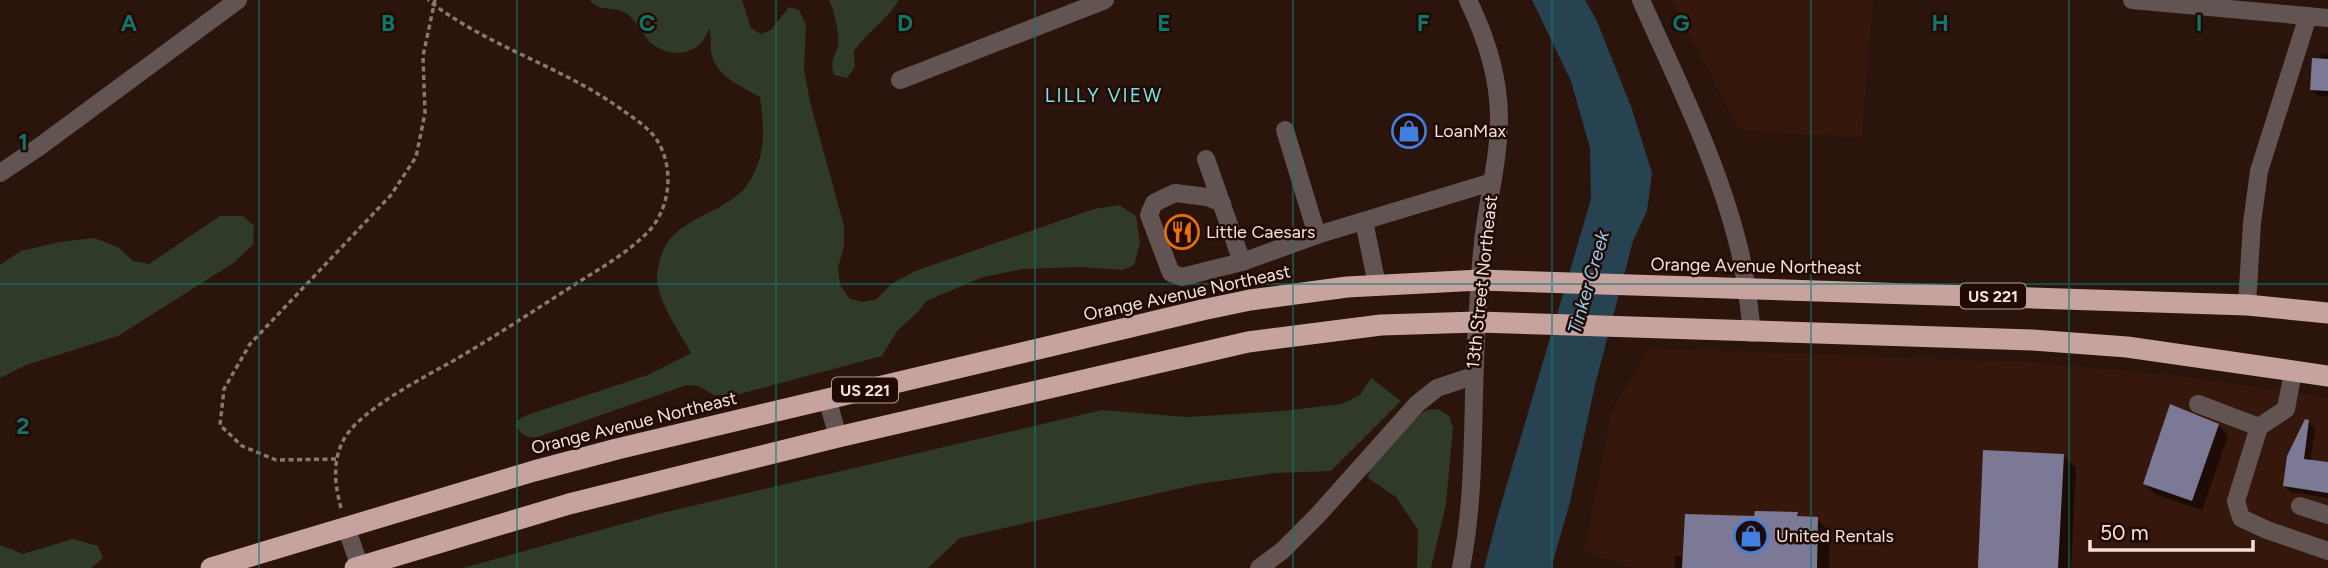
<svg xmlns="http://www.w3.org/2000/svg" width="2328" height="568" viewBox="0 0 2328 568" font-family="Figtree,sans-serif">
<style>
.built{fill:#35170b}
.green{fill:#303a29}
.water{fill:#274251}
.shadow{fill:#0007}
.building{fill:#7b7995}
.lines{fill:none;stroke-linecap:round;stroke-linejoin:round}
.path{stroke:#8b776f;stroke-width:3.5;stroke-dasharray:5 3.5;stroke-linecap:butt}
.minor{stroke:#625452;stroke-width:18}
.highway{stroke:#c7a39f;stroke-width:21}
.grid{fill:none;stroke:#0f766e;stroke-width:2;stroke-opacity:0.55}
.labels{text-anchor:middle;stroke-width:5;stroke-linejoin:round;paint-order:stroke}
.shield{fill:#200a03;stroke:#b4a29c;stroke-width:2}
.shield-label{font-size:16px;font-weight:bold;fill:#f4e3dd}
.poi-label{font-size:18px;fill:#f4e3dd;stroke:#200a03;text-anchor:start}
.street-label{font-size:18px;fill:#f4e3dd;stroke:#200a03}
.neighbourhood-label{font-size:19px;letter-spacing:2px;fill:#75e1e7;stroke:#200a03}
.water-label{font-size:19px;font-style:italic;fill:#94cceb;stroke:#200a03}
.grid-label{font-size:23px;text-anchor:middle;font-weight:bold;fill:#0f766e;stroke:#200a03;stroke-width:5;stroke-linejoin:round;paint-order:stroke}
</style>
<rect width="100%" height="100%" fill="#2b140b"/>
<g class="built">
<path d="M1671 0H1873L1862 138 1739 130Z"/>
<path d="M1650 348 2029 362 2173 375 2328 398V568H1632L1584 552 1612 410Z"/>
</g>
<g class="green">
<path d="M590 0H742L751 28 761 34 771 30 789 7 799 10 806 25 804 69 810 102 844 226V246L838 268 840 285 850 299 863 302 877 299 891 284 915 271 1094 209 1119 205 1136 216 1140 243 1134 265 1123 270 1080 267 1023 269 983 277 926 301 919 311 897 331 882 356 736 395H714L698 386 687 385 538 437C526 438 522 436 516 425L518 420 527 415 648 375 691 353C678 329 661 308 657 280 656 275 658 270 659 264 666 221 712 218 740 193 747 188 754 174 757 166 766 144 763 120 760 97 741 86 715 76 711 52 710 44 711 36 710 29 707 32 705 38 702 42 687 58 663 55 649 41 640 31 636 19 624 12 613 6 599 13 590 0Z"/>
<path d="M829 0H899C887 20 867 32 854 51L855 67 847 78 834 75C830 59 834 60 838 46 840 37 834 9 829 0Z"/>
<path d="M220 216H243L254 226 253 244 235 262 118 336 26 365 0 378V265L21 251 59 242 94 238 118 247 133 261 149 264Z"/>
<path d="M1371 378 1401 401 1331 471 1275 473 1199 484 960 538 928 568H463L662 513 1102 410 1187 417 1282 411 1342 404 1360 395Z"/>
<path d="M1438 409 1449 416 1453 428 1446 504 1431 568H1417L1418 530 1396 497 1368 478 1370 467 1410 423 1426 410Z"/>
<path d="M73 539 98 546 103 558 91 568H0V545L23 554Z"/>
</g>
<path class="water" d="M1532 0H1585L1596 19 1632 109 1652 173 1647 211 1633 241 1595 385 1570 502 1551 568H1484L1497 518 1591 199 1590 148 1571 81Z"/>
<g class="shadow">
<path d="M2322 54H2328V96H2319L2312 89Z"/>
<path d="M2308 422 2315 429 2310 462 2328 465V498L2291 492 2284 486Z"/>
<path d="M2218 425 2228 436 2202 510 2155 494 2145 484Z"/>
<path d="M2063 455 2076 468 2071 568H1979Z"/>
<path d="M1797 514 1802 518 1817 519 1830 532 1829 568H1675V556H1684L1756 518Z"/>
</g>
<g class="building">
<path d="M2312 58 2328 59V91L2310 90Z"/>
<path d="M2170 404 2219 424 2192 501 2143 484Z"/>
<path d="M2305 419 2309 420 2304 459 2328 462V493L2283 486 2287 456Z"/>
<path d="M1983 450 2064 454 2058 568H1978Z"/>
<path d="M1755 511 1798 512 1797 516 1818 517 1817 568H1682L1685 514 1754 516Z"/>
</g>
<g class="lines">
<g class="path">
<path d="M336 459 276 460 242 446 220 425 224 389 250 344 391 195 416 157 425 113 423 56 435 0"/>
<path d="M341 508C335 486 332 462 343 441 358 410 427 376 458 358 497 335 535 310 574 285 599 269 626 254 647 233 672 208 675 163 654 136 645 125 632 117 621 109 561 66 486 46 428 0"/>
</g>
<g class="minor">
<path d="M1641 0C1677 81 1718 162 1739 248 1746 276 1749 304 1752 333"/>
<path d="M2132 0 2328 18"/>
<path d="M900 80 1105 0"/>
<path d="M1285 130 1317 235 1492 182"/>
<path d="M1206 159 1242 262"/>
<path d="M0 173 39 147 238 0"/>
<path d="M1222 203 1207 197 1175 193 1154 203 1149 215 1171 273 1182 277 1242 262 1317 235"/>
<path d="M1364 221 1377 285"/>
<path d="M2247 305 2252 223 2259 171 2308 16"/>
<path d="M2293 372 2286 409 2259 427 2236 501 2241 518 2267 530 2328 551"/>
<path d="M827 398 838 437"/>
<path d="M2198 404 2259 427"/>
<path d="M2300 506 2328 515"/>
<path d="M346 527 360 567"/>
<path d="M1259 568 1282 551 1317 516 1417 404 1437 388 1473 376"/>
<path d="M1461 568C1477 487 1471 406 1477 324 1479 294 1480 264 1484 234 1489 195 1499 157 1499 118 1499 78 1485 35 1468 0"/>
</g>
<g class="highway">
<path d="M211 568 534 471 617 449 1202 310 1250 300 1347 287 1480 280 2247 305 2328 313"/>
<path d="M355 568 569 504 838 437 1248 342 1381 325 1477 322 2032 340 2127 347 2328 376"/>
</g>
</g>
<path class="grid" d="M259 0V568M517 0V568M776 0V568M1035 0V568M1293 0V568M1552 0V568M1811 0V568M2069 0V568M0 284H2328"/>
<defs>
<g id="shop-ring" transform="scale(1.75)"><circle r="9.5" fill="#200a03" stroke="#3f7fe0" stroke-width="1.5"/><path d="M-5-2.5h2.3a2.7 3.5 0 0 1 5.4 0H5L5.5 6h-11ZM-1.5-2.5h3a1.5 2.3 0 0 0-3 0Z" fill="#3f7fe0"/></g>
<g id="restaurant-ring" transform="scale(1.75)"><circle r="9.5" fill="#200a03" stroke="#e8710a" stroke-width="1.5"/><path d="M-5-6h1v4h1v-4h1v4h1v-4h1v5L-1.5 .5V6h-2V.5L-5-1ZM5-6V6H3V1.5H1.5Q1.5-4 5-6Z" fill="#e8710a"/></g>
</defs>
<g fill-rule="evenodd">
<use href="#shop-ring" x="1409" y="131"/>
<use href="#restaurant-ring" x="1182" y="232"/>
<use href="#shop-ring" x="1751" y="536"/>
</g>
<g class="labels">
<g class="shield">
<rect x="1960" y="283.5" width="66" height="25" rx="5"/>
<rect x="832" y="377.5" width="66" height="25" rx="5"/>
</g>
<g class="shield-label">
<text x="1993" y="302">US 221</text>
<text x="865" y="396">US 221</text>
</g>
<g class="poi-label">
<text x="1434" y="137">LoanMax</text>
<text x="1206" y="238">Little Caesars</text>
<text x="1776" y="542">United Rentals</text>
</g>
<g class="street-label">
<text transform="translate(1756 266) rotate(1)" y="6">Orange Avenue Northeast</text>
<text transform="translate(1482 282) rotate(-84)" y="6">13th Street Northeast</text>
<text transform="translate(1187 293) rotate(-12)" y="6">Orange Avenue Northeast</text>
<text transform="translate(634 423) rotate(-14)" y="6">Orange Avenue Northeast</text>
</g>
<g class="neighbourhood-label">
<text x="1104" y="102">LILLY VIEW</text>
</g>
<g class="water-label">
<text transform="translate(1588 282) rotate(-74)" y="7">Tinker Creek</text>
</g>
</g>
<g class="grid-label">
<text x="129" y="31">A</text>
<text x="388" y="31">B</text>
<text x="647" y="31">C</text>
<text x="905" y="31">D</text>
<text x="1164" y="31">E</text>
<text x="1423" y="31">F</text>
<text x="1681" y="31">G</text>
<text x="1940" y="31">H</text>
<text x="2199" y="31">I</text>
<text x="23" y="150">1</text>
<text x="23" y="434">2</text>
</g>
<path d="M2090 540v10h163v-10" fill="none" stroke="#f4e3dd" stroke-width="3.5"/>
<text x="2100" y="540" font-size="21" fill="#f4e3dd" stroke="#200a03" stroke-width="5" paint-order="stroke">50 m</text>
</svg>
